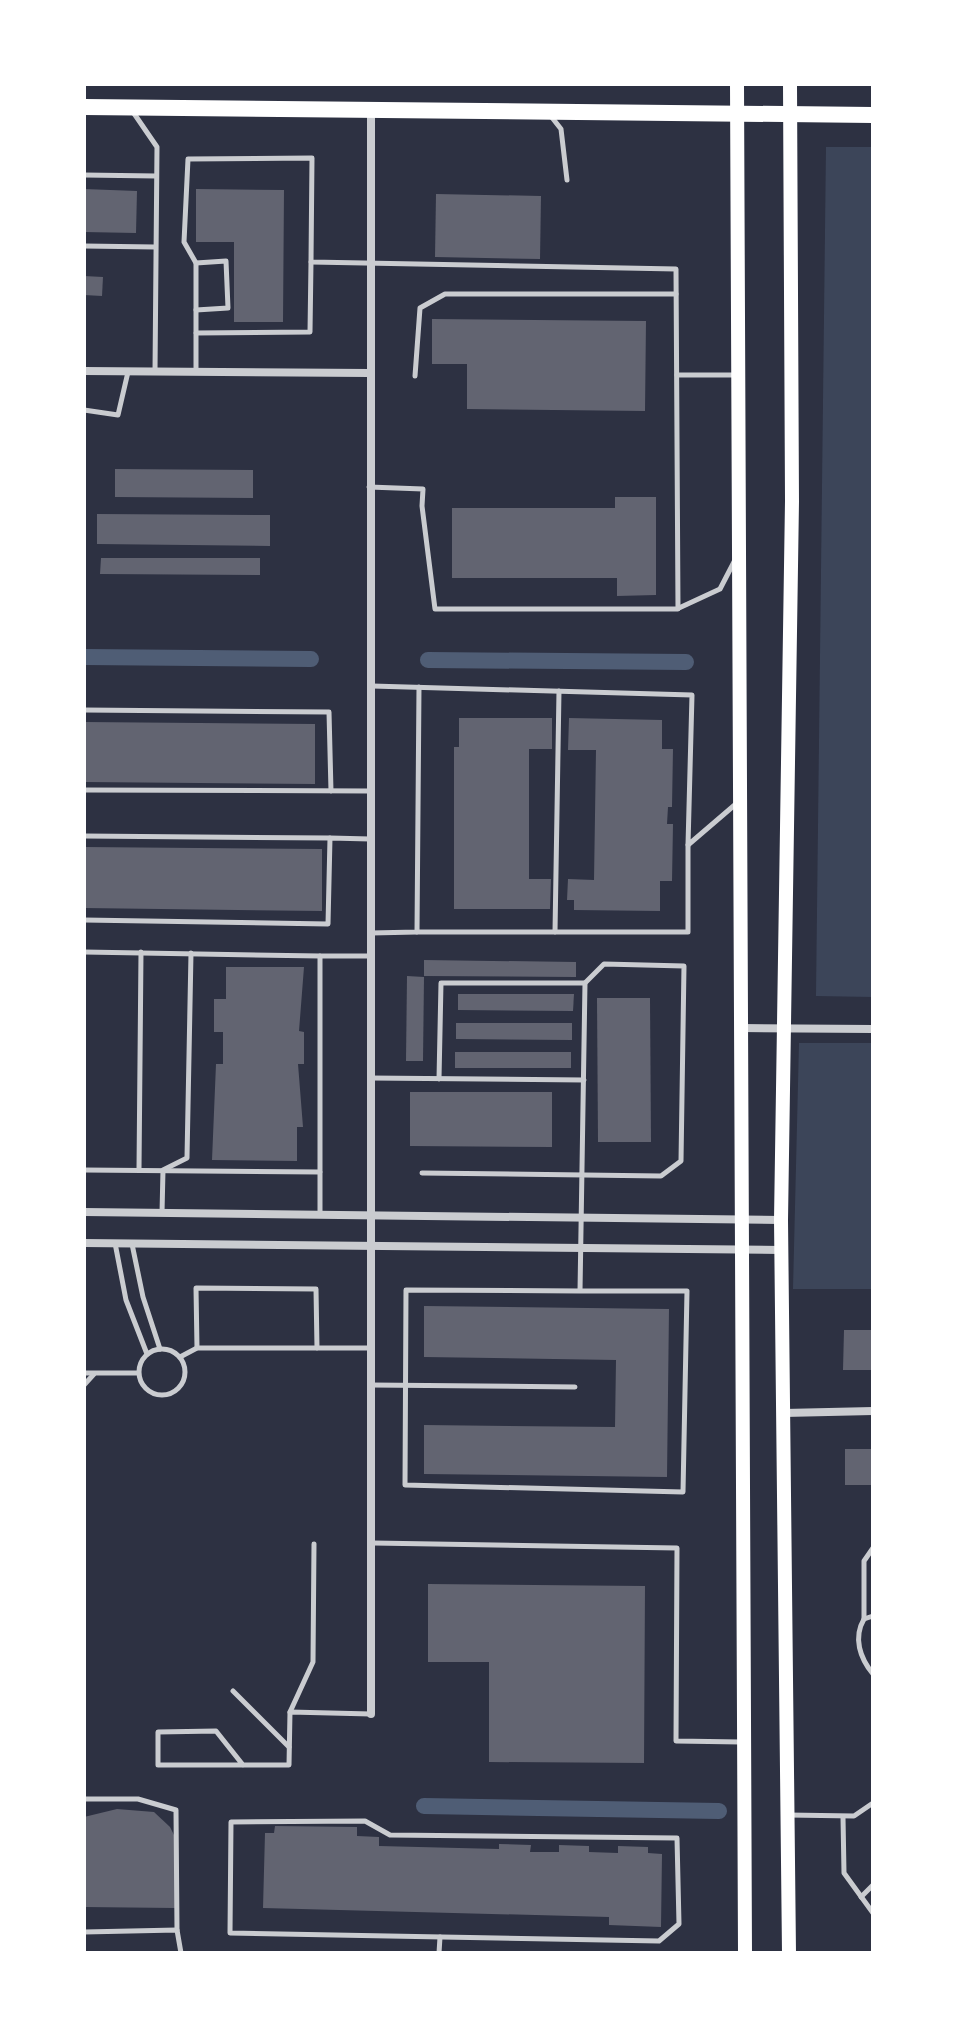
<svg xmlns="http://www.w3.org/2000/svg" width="957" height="2037" viewBox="0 0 957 2037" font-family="'Sofia Sans Condensed',sans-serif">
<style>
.green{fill:#3c4559}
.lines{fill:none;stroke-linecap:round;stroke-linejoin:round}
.canal{stroke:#4f5d75;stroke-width:16}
.building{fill:#626471}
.service{stroke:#caccd0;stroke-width:5}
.minor{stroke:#caccd0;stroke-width:8}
.secondary{stroke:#fff;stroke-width:14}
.trunk{stroke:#fff;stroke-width:16}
</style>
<rect width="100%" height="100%" fill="#2d3142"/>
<g class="green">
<path d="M826 147H873V997L816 996Z"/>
<path d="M799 1043H873V1289H793Z"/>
</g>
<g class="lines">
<g class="canal">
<path d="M84 657 311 659"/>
<path d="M428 660 686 662"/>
<path d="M424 1806 719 1811"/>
</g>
</g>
<g class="building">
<path d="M84 189 137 191 136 233 84 232Z"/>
<path d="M196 189 284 190 283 322H234V242H196Z"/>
<path d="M436 194 541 196 540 259 435 257Z"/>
<path d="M84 276 103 277 102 296 84 295Z"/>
<path d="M432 319 646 321 645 411 467 409V364H432Z"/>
<path d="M115 469 253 470V498L115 497Z"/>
<path d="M615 497H656V595L617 596V578H452V508H615Z"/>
<path d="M97 514 270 515V546L97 544Z"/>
<path d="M101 558H260V575L100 574Z"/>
<path d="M459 718H552V749H529V879H551L550 909H454V747H459Z"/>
<path d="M569 718 662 720V749H673L672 807H668L667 824H673L672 881H660V911L574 910V900H567L568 879 594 880 596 750H568Z"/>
<path d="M84 722 315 724V784L84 782Z"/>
<path d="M84 847 322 849V911L84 908Z"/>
<path d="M424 960 576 962V977L424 976Z"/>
<path d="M226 967H304L299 1031 304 1032V1064H298L303 1127H297V1161L212 1160 216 1064H223V1032H214V999H226Z"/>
<path d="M407 976 424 977 423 1061H406Z"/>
<path d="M458 994H574L573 1011 458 1010Z"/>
<path d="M597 998H650L651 1142H598Z"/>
<path d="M456 1023H572V1040L456 1039Z"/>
<rect x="455" y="1052" width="116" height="16"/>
<path d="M410 1092H552V1147L410 1146Z"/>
<path d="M424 1306 669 1309 667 1477 424 1474V1425L615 1427 616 1360 424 1357Z"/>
<path d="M844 1330H873V1370H843Z"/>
<rect x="845" y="1449" width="28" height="36"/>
<path d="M428 1584 645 1586 644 1763 489 1762V1662H428Z"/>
<path d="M117 1809 154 1812 170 1827 175 1837V1908L84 1907V1817Z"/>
<path d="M275 1826 357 1827V1836L379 1837V1846L499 1849V1844L531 1845 530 1852H559V1845L589 1846V1852L618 1853V1846L648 1847V1853L662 1854 661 1927 609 1925V1917L263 1908 265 1833H274Z"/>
</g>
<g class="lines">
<g class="service">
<path d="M133 112 157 147 155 371"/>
<path d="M550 115 561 129 567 180"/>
<path d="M84 175 156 176"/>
<path d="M84 246 155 247"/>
<path d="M196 263 226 261 228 308 196 310"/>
<path d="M196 333 310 332 311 262"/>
<path d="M196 372V263L184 242 188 159 312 158 311 262 676 269 678 609H435L422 506 423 489 369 487"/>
<path d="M677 375H736"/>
<path d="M415 376 420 308 445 294H676"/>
<path d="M84 410 118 415 128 372"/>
<path d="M679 608 720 589 735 560"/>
<path d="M372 686 692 695 688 845 737 803"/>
<path d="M84 710 329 712 331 791"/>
<path d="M84 790 370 791"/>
<path d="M84 836 330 838"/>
<path d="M84 920 328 924 330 838 370 839"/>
<path d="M417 932H688V845"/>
<path d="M555 932 559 691"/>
<path d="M371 933 417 932 419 687"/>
<path d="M84 952 320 956"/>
<path d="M370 1078 584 1080"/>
<path d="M439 1079 441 983H585"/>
<path d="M84 1170 320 1172"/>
<path d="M139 1170 141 952"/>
<path d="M422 1173 661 1176 681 1161 684 966 604 964 585 983 580 1291H687L683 1492 405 1485 406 1290 580 1291"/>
<path d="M162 1213 163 1170 187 1158 191 953"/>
<path d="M320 1214V956H370"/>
<path d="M115 1243 126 1300 147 1354"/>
<path d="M132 1244 143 1297 160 1349"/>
<path d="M197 1348 196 1288 316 1289 317 1348"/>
<circle cx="162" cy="1372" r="23"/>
<path d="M180 1357 197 1348H371"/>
<path d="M84 1373H138"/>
<path d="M84 1385 94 1374"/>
<path d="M371 1385 575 1387"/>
<path d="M373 1543 677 1548 676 1741 741 1742"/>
<path d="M873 1616 864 1619C853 1638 860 1658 873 1674"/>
<path d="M864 1619V1561L873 1548"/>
<path d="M233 1691 289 1747"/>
<path d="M290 1712 313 1662 314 1544"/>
<path d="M243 1765 216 1731 158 1732V1765H289L290 1712 371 1714"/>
<path d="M84 1799H138L176 1810 177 1930"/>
<path d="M788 1815 854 1816 873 1803"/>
<path d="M843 1817 844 1873 873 1913"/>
<path d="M365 1821 390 1835 677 1838 679 1924 659 1941 230 1933 231 1822Z"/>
<path d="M861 1897 873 1885"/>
<path d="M84 1932 177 1930 181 1953"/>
<path d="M439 1953 440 1937"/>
</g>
<g class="minor">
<path d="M371 109V1714"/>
<path d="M84 371 369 373"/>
<path d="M741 1028 873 1029"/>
<path d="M84 1212 781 1220"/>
<path d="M84 1243 782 1250"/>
<path d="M784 1413 873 1411"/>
</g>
<g class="secondary">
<path d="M737 84 745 1953"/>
<path d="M789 1953 781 1220 792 501 790 84"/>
</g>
<path class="trunk" d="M84 107 873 115"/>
</g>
<rect width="957" height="2037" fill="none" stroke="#ffffff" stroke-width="172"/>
</svg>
